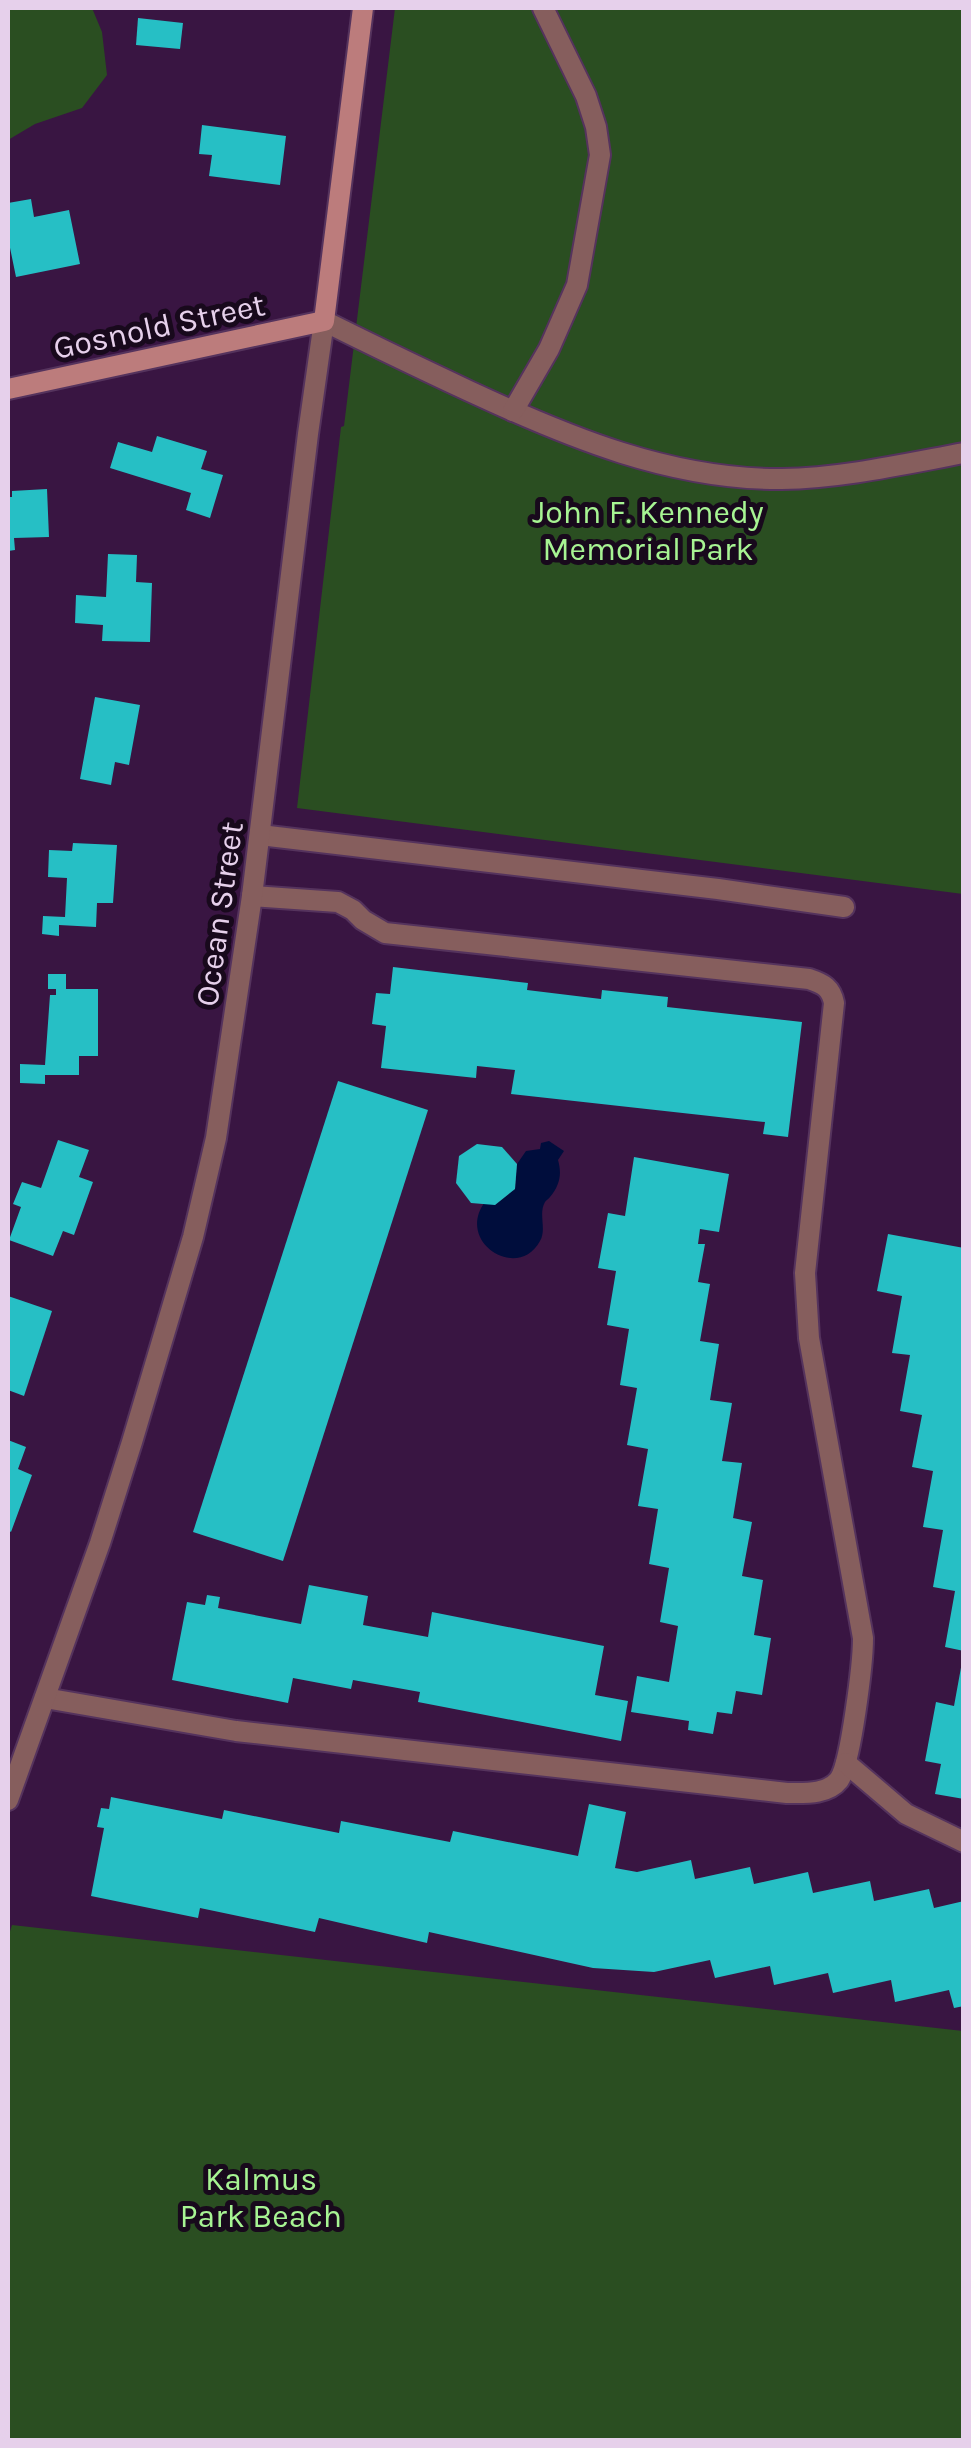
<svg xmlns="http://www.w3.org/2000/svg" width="971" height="2448" viewBox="0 0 971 2448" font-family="Karla,sans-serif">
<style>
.green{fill:#2a4e21}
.water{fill:#000d3c}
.building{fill:#26bfc5}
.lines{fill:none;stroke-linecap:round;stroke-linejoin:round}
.service-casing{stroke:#55335d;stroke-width:24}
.minor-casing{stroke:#55335d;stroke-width:24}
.secondary-casing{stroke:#55335d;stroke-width:24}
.service{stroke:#865e5d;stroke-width:20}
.minor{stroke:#865e5d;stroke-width:20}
.secondary{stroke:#bc7c7c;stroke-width:20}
.labels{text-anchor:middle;stroke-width:10;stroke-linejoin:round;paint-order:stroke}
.street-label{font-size:32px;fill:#e6d0eb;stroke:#18091c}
.park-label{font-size:32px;fill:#a7f493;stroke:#18091c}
</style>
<rect width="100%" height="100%" fill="#391542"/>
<g class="green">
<path d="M8 8H92L102 32 107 75 82 108 35 124 8 140Z"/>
<path d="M395 8H963V894L297 808 341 427 344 426Z"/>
<path d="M12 1925 963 2031V2440H8V1938Z"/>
</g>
<path class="water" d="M549 1141 564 1151 558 1160C562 1174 560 1185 550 1197 549 1199 546 1200 545 1202 538 1214 547 1229 540 1241 518 1282 455 1242 485 1202L495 1205 515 1189 517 1164 526 1151 540 1149 541 1143Z"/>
<g class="building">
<path d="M138 18 183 23 180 49 136 45Z"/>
<path d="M202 125 286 136 280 185 209 176 212 155 199 154Z"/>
<path d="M31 199 34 217 69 210 80 264 16 277 8 238V203Z"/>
<path d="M157 436 207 451 201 469 223 475 210 518 186 510 191 493 110 468 118 442 152 452Z"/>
<path d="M47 489 49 537 14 538 15 550 8 551V497H12V491Z"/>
<path d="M108 554 137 555 136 582 152 583 150 642 102 641 103 625 75 623 76 595 106 597Z"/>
<path d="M95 697 140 705 129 765 115 762 111 785 80 779Z"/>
<path d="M73 843 117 845 113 903H97L96 927 59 925V936L42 934 43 916 65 917 67 878 48 877 49 850 72 851Z"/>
<path d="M393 967 528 983 527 990 601 999 602 990 668 997 667 1007 802 1022 788 1137 763 1134 765 1122 511 1094 515 1070 477 1066 476 1078 381 1068 386 1026 372 1024 376 993 390 994Z"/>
<path d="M48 974H66V989H98V1056H79V1075H45V1084L20 1083V1064L45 1065 50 995H56V989H48Z"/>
<path d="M338 1081 428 1110 283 1561 193 1532Z"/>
<path d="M58 1140 89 1150 79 1177 93 1182 74 1235 63 1231 53 1256 9 1240 21 1207 13 1204 22 1182 41 1188Z"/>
<path d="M477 1144 502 1147 517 1164 515 1189 495 1205 471 1203 456 1183 459 1156Z"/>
<path d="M634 1157 729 1174 719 1232 700 1229 698 1244H705L698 1282 710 1284 700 1341 719 1344 710 1400 732 1403 722 1461 742 1463 733 1518 752 1522 742 1576 763 1580 754 1635 771 1638 762 1695 736 1691 732 1714 717 1712 713 1734 688 1730 689 1721 631 1712 637 1676 669 1682 678 1626 660 1622 669 1568 649 1564 658 1509 638 1506 648 1449 627 1445 637 1388 620 1385 629 1329 607 1325 616 1271 598 1268 608 1213 625 1216Z"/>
<path d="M888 1234 964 1248V1651L945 1647 955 1591 933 1587 943 1530 923 1527 933 1471 912 1467 922 1415 900 1411 910 1355 892 1353 902 1296 877 1291Z"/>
<path d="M8 1296 52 1311 24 1396 8 1390Z"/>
<path d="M8 1440 26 1447 18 1469 32 1475 11 1532 8 1530Z"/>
<path d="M309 1585 368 1596 363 1625 428 1637 432 1612 604 1646 595 1695 628 1701 621 1741 418 1702 420 1692 353 1680 351 1689 293 1678 288 1703 172 1680 187 1602 205 1605 207 1595 220 1597 218 1608 301 1624Z"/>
<path d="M962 1662 964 1663V1799L935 1794 941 1764 925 1761 936 1702 954 1706Z"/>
<path d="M111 1797 222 1819 224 1810 339 1833 341 1821 450 1842 453 1831 578 1856 589 1804 626 1812 615 1868 637 1872 691 1860 695 1879 750 1867 754 1884 808 1872 813 1893 870 1881 874 1901 929 1889 934 1908 964 1901V2006L954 2008 949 1990 895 2002 891 1980 833 1993 828 1973 774 1985 770 1966 715 1978 710 1960 654 1972 593 1968 429 1932 427 1943 319 1918 315 1932 200 1908 198 1918 91 1896 104 1828 97 1827 101 1808 109 1809Z"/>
</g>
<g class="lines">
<g class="service-casing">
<g id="service">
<path d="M324 321C372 345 420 368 469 391 568 437 671 480 782 479 843 478 904 464 964 453"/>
<path d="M513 411 549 349 577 285 600 155 596 127 586 96 543 8"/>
<path d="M260 835 718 889 844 907"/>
<path d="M45 1698 236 1731 787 1793C804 1793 827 1795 839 1780 851 1763 863 1662 863 1638L809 1338 805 1273 834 1003C831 988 824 984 809 979L385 933 363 920 353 910 338 902 252 896"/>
<path d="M846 1763 906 1814 964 1842"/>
</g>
</g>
<g class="minor-casing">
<path id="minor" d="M8 1800 100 1543 132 1442 193 1237 216 1138 252 896 308 434 324 321"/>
</g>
<g class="secondary-casing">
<path id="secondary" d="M8 389 324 321 363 8"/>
</g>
<use href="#service" class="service"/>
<use href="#minor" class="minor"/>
<use href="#secondary" class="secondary"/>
</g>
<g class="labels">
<g class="street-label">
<text transform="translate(159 326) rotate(-12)" y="11">Gosnold Street</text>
<text transform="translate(219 914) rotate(-82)" y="11">Ocean Street</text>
</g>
<g class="park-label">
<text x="648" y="523">John F. Kennedy<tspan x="648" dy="37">Memorial Park</tspan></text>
<text x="261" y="2190">Kalmus<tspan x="261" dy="37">Park Beach</tspan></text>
</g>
</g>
<rect width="971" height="2448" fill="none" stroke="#e6d0eb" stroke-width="20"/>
</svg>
